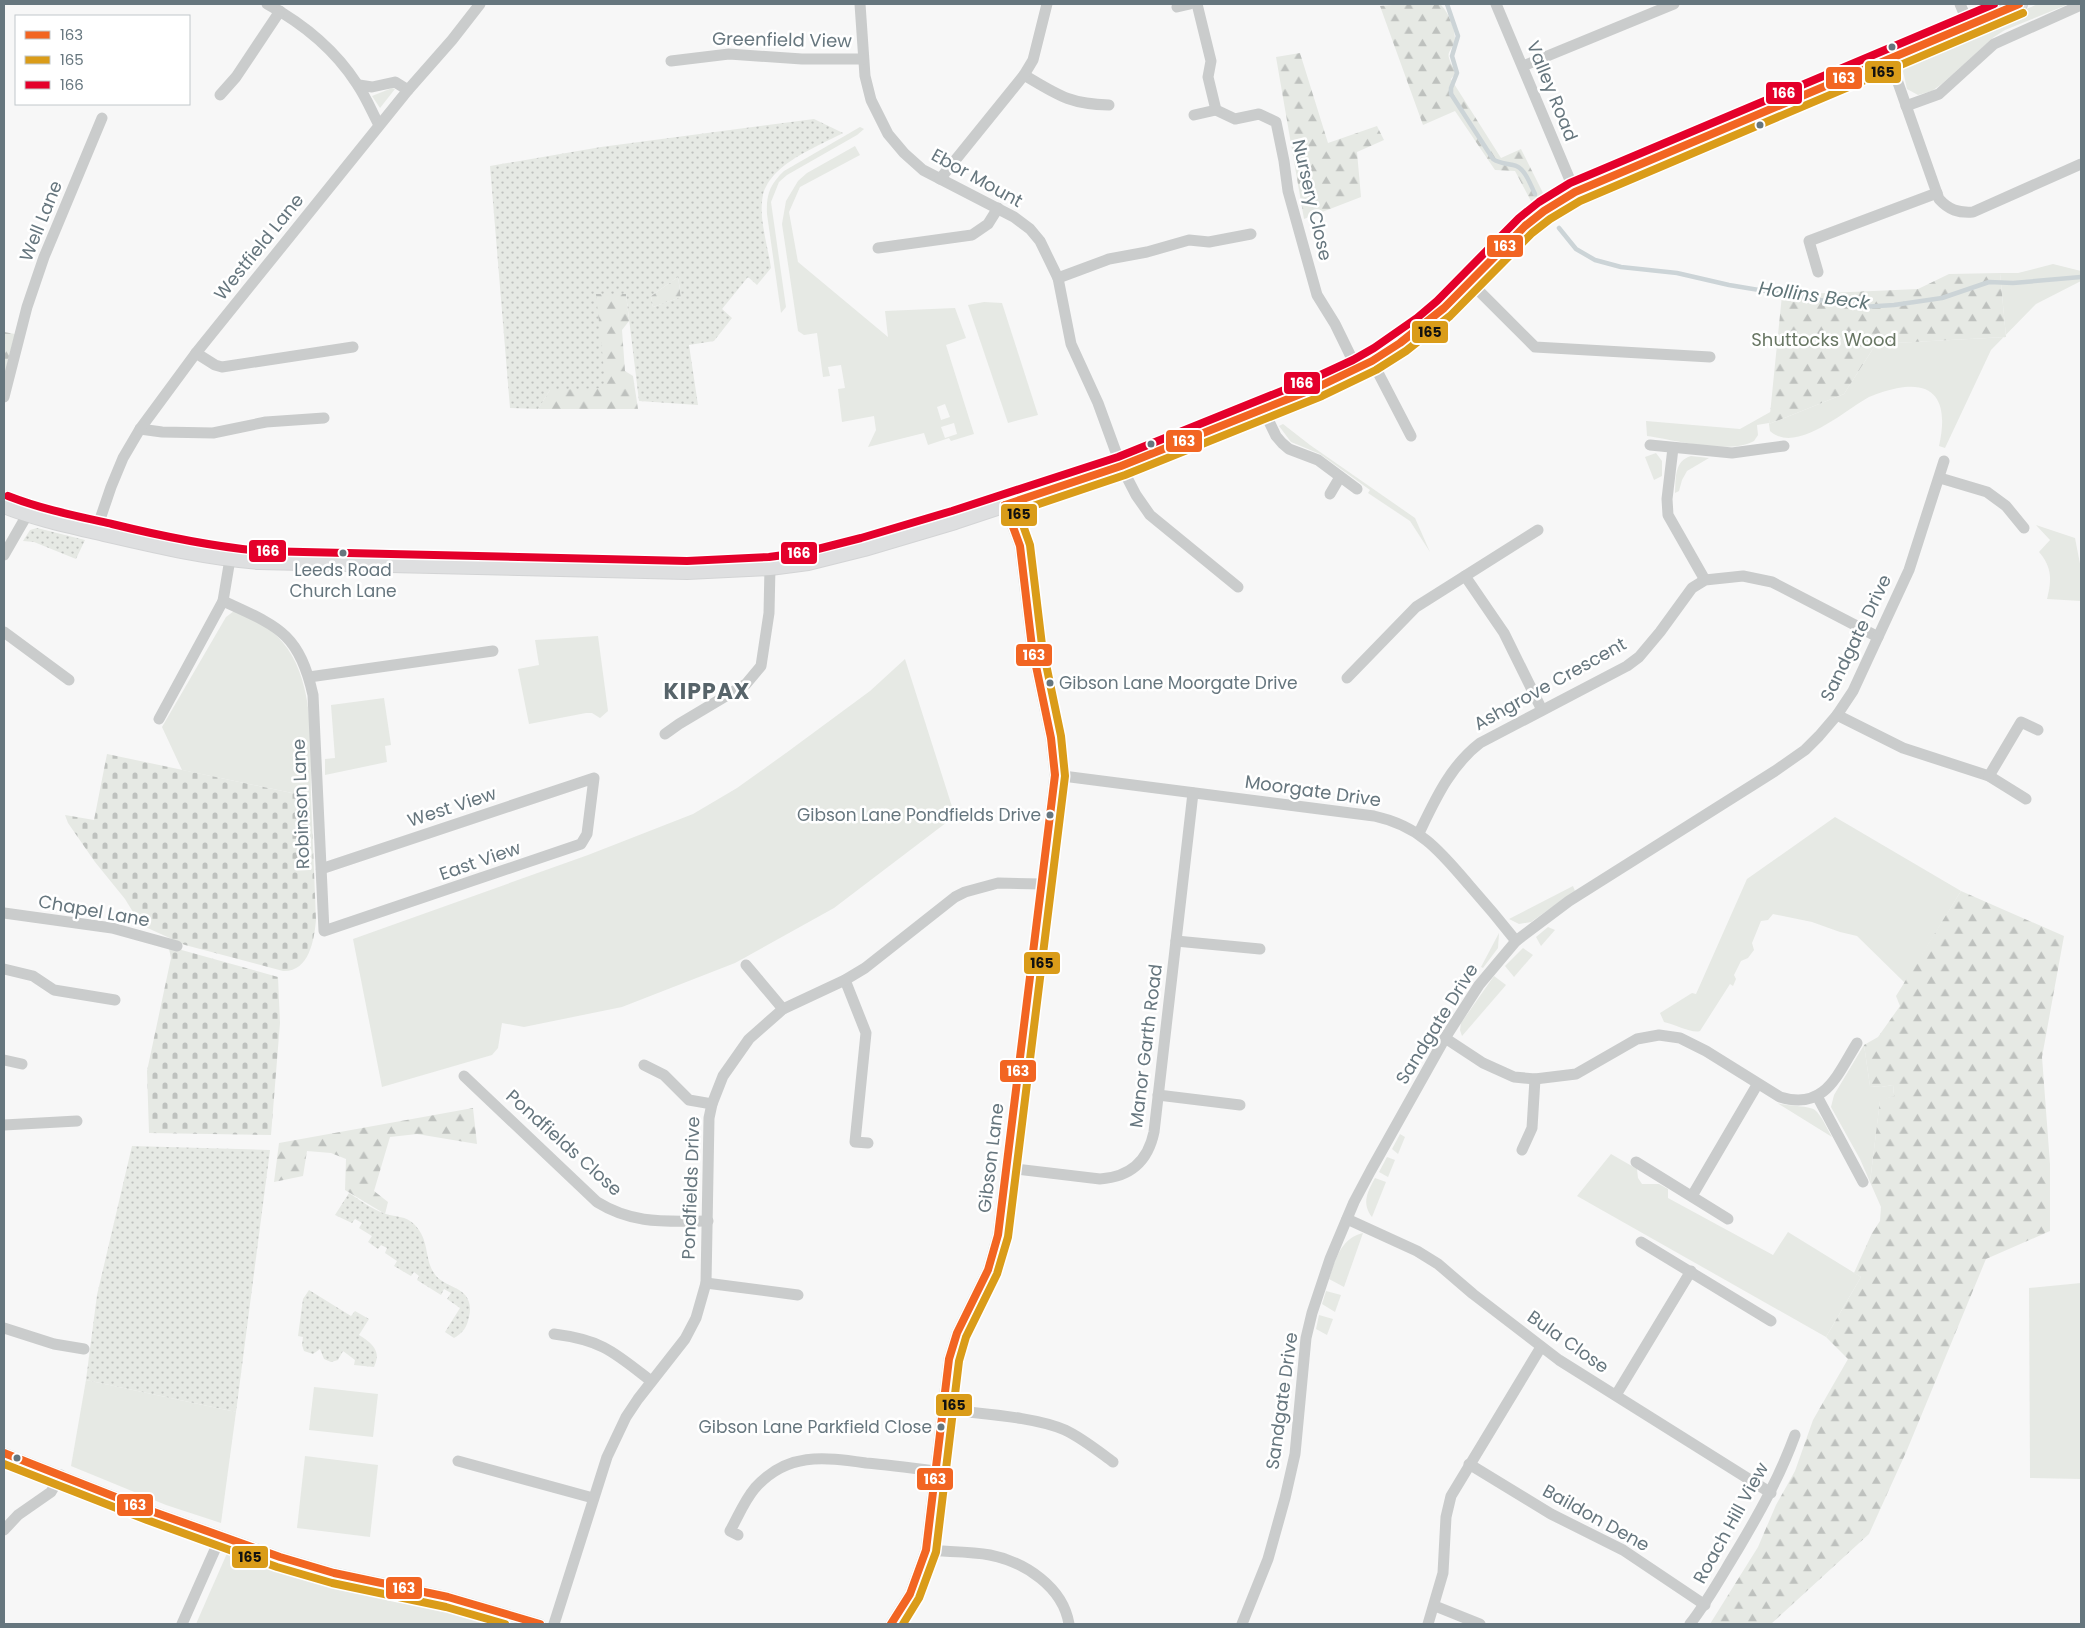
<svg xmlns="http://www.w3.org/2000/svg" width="2085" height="1628" viewBox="0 0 2085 1628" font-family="Poppins,sans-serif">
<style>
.green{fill:#e6e9e4;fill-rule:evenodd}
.forest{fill:url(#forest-firs)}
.cemetery{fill:url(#cemetery-stones)}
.park{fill:url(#park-dots);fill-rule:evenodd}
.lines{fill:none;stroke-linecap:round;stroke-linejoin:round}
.stream{stroke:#ccd4d7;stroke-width:4.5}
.secondary-casing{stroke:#d3d4d5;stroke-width:18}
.minor{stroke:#cacccc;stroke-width:11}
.secondary{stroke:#dedfe0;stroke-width:16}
.bus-1-casing{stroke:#fff;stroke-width:11}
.bus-2-casing{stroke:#fff;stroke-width:11}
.bus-3-casing{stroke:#fff;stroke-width:11}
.bus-1{stroke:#f26522;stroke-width:8}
.bus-2{stroke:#da9c19;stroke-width:8}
.bus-3{stroke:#e4002b;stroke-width:8}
.bus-dot{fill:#66767e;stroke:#fff;stroke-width:2}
.labels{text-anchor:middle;stroke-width:5;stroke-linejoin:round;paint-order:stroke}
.bus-label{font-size:17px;fill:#66767e;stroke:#fff;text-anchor:end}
.street-label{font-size:18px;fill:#66767e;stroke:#fff}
.park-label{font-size:18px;fill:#697764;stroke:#fff}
.water-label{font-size:19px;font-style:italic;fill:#607578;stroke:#fff}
.district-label{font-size:22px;font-weight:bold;letter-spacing:1px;fill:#57646a;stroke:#fff}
.line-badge{stroke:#fff;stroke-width:2}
.badge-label{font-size:14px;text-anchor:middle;font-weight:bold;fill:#fff}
.pale-badge-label{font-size:14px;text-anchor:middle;font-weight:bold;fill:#111}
</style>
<defs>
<pattern id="forest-firs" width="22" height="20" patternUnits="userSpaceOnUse" patternTransform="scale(1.25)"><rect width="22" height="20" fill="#e6e9e4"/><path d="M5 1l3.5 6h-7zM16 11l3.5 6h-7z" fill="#bec1be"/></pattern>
<pattern id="cemetery-stones" width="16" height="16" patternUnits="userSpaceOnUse" patternTransform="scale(1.25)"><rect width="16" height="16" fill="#e6e9e4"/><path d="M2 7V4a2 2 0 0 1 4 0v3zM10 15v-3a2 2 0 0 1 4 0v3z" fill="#bec1be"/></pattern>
<pattern id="park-dots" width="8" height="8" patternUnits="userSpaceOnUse" patternTransform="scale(1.25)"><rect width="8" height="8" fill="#e6e9e4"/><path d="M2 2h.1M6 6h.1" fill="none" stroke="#bec1be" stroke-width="1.8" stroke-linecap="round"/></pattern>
</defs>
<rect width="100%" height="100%" fill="#f7f7f7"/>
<g class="green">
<path d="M2038 4H2069L2005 30 1994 37 1943 83 1932 91 1918 95 1907 89 1903 71 1909 59Z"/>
<path d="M392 88 395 89 380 108 372 96Z"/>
<path d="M860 127 864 129 857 135 787 175 779 182 771 202 786 307 781 313 767 214C766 195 770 184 784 171Z"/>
<path d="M855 146 860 155 800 187 789 212 798 262 888 337 885 311 955 308 966 338 946 345 974 434 951 441 949 438 928 445 924 433 868 447 876 430 874 416 842 422 838 389 845 388 841 365 828 367 830 376 823 377 817 333 804 335 798 331 782 224 786 201 798 181 807 173ZM945 404 950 417 941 420 937 407ZM954 423 957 434 945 438 941 427Z"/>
<path d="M2053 264 2081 271V281L2036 304 1991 350 1945 448 1939 446C1947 411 1942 380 1898 388 1888 390 1878 393 1869 397 1845 410 1796 455 1770 431L1769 424 1844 394 1876 344 2006 337 2000 273H2018Z"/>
<path d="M984 302 1002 303 1038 415 1008 423 968 305Z"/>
<path d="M1772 411 1769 423 1757 425 1758 435 1754 441C1729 455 1675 440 1647 436L1646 421 1740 429Z"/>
<path d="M1283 424 1310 445 1415 518 1430 552 1410 521 1368 493 1370 490 1320 454 1291 442 1279 426Z"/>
<path d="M1656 453 1662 461V476L1654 480 1645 457Z"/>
<path d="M1691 456 1709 458 1687 471 1682 480 1679 491 1675 493C1676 478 1674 461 1691 456Z"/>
<path d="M2036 525 2075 538 2081 569V601L2047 599C2052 580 2052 567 2039 552L2050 540Z"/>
<path d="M234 611C248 618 266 625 277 636 317 676 310 745 311 797L182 770 162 727 226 617Z"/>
<path d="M598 636 608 711 600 718 592 713H586L529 724 518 669 539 665 535 640Z"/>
<path d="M905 659 955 816 834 908 735 963 622 1007 524 1027 502 1023 498 1048 492 1055 382 1087 353 939 588 855 693 814 737 788 786 753 870 691Z"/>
<path d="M384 698 391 745 385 746 387 762 325 775V759L335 758 331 705Z"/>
<path d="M1835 817 1961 891 1905 983 1857 936 1840 932 1812 922 1773 914 1768 920 1761 921 1752 943 1754 950 1748 958 1741 961 1734 975 1736 979 1733 986 1730 984 1700 1031C1693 1034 1674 1024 1664 1022L1660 1013 1692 993 1696 994 1747 879Z"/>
<path d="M1573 886 1575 891 1531 922 1519 924 1509 919Z"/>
<path d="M1548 927 1555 930 1541 946 1536 937Z"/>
<path d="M1499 933 1498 948 1483 968 1481 967Z"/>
<path d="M1523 948 1533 955 1514 977 1505 966Z"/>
<path d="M1494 976 1506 985 1462 1036 1460 1030 1461 1023Z"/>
<path d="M1864 1045 1870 1086 1881 1087 1893 1085 1894 1096 1880 1101 1870 1182 1860 1159 1831 1107 1834 1095Z"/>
<path d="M1777 1103C1786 1106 1811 1106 1815 1110 1822 1116 1827 1129 1832 1137Z"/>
<path d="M1400 1134 1405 1137 1398 1154 1392 1149Z"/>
<path d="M1611 1154 1637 1169 1638 1178 1642 1184H1659L1668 1189V1198L1773 1255 1788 1232 1861 1277 1826 1337 1577 1196Z"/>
<path d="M1387 1157 1395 1160 1388 1177 1379 1172Z"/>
<path d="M1375 1178 1386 1182 1372 1217C1361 1203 1368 1191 1375 1178Z"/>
<path d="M1363 1233 1344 1287 1329 1279C1335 1260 1341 1238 1363 1233Z"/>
<path d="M2081 1283V1479L2030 1478 2029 1288Z"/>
<path d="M1326 1291 1341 1295 1335 1312 1322 1304Z"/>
<path d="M1319 1315 1333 1319 1327 1335 1316 1329Z"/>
<path d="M86 1380 236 1412 221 1523 166 1505 71 1466Z"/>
<path d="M314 1387 378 1394 373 1437 309 1430Z"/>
<path d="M305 1456 378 1465 370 1537 297 1528Z"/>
<path d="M228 1551 496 1624H196Z"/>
</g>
<g class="forest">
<path d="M1405 4H1440C1448 11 1458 33 1454 44 1452 49 1447 52 1449 58 1450 63 1454 68 1456 73L1451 79 1501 158 1521 149 1544 195 1532 203 1515 171 1495 170 1455 111 1423 125 1380 6Z"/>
<path d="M1300 53 1328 143 1377 126 1384 140 1357 152 1361 197 1304 219 1276 57Z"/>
<path d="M2000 273 2006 337 1876 344 1844 394 1769 424 1782 295 1918 289 1949 274Z"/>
<path d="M678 277 681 297 653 307 651 296Z"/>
<path d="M626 293 629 321 622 330 625 371 633 376 638 409H538L550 390 595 294Z"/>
<path d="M4 332 15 334 4 376Z"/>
<path d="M1961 891 2064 936 2042 1057 2050 1164V1231L1986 1259 1907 1450 1869 1534 1771 1624H1710L1758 1547 1776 1505 1795 1471 1813 1420 1848 1359 1826 1337 1861 1277 1854 1273 1872 1233 1880 1221 1881 1207 1870 1182 1880 1100 1894 1096 1893 1085 1881 1087 1870 1086 1864 1045 1878 1037 1900 1006 1896 996Z"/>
<path d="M473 1108 477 1144 417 1134 390 1137 374 1191 388 1202 385 1214 345 1190 346 1159 331 1153 307 1151 303 1176 274 1182 279 1143Z"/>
</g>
<g class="cemetery">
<path d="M107 754 311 797 316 920C314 941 309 972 283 971L185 945 141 925 125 899 95 862 68 823 65 815 94 820Z"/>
<path d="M169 949H178L278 977 280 1023 271 1135 149 1133 147 1071 171 958Z"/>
</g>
<g class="park">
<path d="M814 119 843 133C815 148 764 166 762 202 760 223 768 247 771 268L757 285 748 277 722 309 732 318 714 341 689 345 698 405 639 401 626 294H596L606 388 550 390 538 409 510 408 490 166 601 147ZM678 277 681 297 653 307 651 296Z"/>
<path d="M37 528 85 540 76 559 34 542 23 541 30 530Z"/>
<path d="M132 1146 270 1150 236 1412 86 1380 97 1295Z"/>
<path d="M349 1193C360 1200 373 1210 386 1214 396 1217 406 1216 414 1224 430 1240 424 1258 434 1273 444 1290 476 1285 469 1317 467 1327 463 1333 454 1338L445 1332 460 1308 447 1299 451 1293 444 1289 441 1295 417 1280 419 1276 414 1272 411 1276 394 1266 397 1261 385 1253 387 1248 381 1245 378 1249 368 1242 372 1236 359 1228 362 1223 355 1219 352 1223 335 1215Z"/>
<path d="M309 1290 351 1316 355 1311 369 1319 359 1335C372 1343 382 1351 374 1367L354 1365 355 1360 343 1351 338 1360 331 1362 324 1359 320 1349 313 1354 304 1351 302 1345 303 1337 298 1336 303 1299Z"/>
</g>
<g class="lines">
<g class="stream">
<path d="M1447 4 1458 36 1452 56 1457 73 1451 88V94L1493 159C1500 164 1506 163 1513 165 1525 167 1530 184 1535 194"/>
<path d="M1559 228 1576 249 1595 260 1621 267 1677 273 1729 285 1862 307 1894 305 1942 298 1989 282 2013 283 2081 277"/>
</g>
<g class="secondary-casing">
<path id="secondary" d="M4 505C36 518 70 525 104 533 156 545 206 557 259 561L687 571 770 567 808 562 864 548 955 521 1121 466 1318 387 1357 369 1379 357 1423 326 1444 308 1525 226 1544 211 1575 192 2019 4"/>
</g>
<g class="minor">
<path d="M267 4C302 23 335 50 357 84 366 97 372 112 379 125"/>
<path d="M860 4 865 76 871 100 888 134 904 153 923 170 1014 217 1030 229 1040 241 1058 278 1071 344 1098 403 1121 466 1136 495 1150 515 1238 587"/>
<path d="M1197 4 1211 61 1208 77 1216 110 1235 119 1259 114 1276 122 1284 161 1288 191 1317 295 1335 324 1357 369"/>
<path d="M1496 4 1575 192"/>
<path d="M1960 4 1969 25"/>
<path d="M1177 7 1190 4"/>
<path d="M1890 60 1939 199C1949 210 1958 213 1973 212L2081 164"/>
<path d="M671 61 729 54 802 59H863"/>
<path d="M1523 66 1674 4"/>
<path d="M1024 75C1058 95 1069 104 1109 105"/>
<path d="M359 85 372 87 395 82 408 90"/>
<path d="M220 95 236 77 280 11"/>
<path d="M1906 106 1939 94 1994 44 2081 5"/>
<path d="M1194 115 1216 110"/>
<path d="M940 179 1024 75 1033 60 1047 4"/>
<path d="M878 248 972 235 988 224 998 208"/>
<path d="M1818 272 1809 241 1937 193"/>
<path d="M1058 278 1109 259 1147 252 1189 240 1209 242 1251 234"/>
<path d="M1470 282 1535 347 1710 357"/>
<path d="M196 353 215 365 222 367 353 347"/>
<path d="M1372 361 1411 436"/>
<path d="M4 397 27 307 44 257 102 118"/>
<path d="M1263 409 1276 436 1282 443 1289 449 1318 460 1357 489"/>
<path d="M140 429 162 432 213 433 266 422 324 418"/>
<path d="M1650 445 1732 453 1784 446"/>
<path d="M1673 448 1667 499 1668 515 1705 580"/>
<path d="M1940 478 1987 492 2006 506 2024 528"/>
<path d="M1330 494 1340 477"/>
<path d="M96 531 111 487 123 458 140 429 196 353 408 90 452 40 480 4"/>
<path d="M4 555 27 515"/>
<path d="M1465 576 1504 633 1542 710"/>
<path d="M223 601C277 626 299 632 313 695L324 931 581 844 587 834 594 778 321 869"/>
<path d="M4 632 69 680"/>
<path d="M309 677 493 651"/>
<path d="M1347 678 1416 607 1538 530"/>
<path d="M1837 715 1903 748 1989 776 2026 799"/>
<path d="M159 719 223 601 230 559"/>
<path d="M665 734 679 724 746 684 761 666 769 613 770 567"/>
<path d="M1055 775 1374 816C1420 826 1440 851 1469 885 1485 903 1501 922 1516 941"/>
<path d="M1989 776 2021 722 2038 730"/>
<path d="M1419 833C1435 800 1450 766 1480 743L1627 666 1639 657 1660 632 1692 588 1705 580 1743 576 1772 582 1878 637"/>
<path d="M4 913 112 928 177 946"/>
<path d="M1176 941 1260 949"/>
<path d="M746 965 783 1009"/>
<path d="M4 969 33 976 54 990 115 1000"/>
<path d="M845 980 866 1033 855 1142 868 1143"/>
<path d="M1445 1038 1483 1063 1514 1077 1535 1079 1576 1074 1637 1039 1659 1035 1680 1038 1706 1051 1780 1097C1825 1111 1837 1075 1857 1043"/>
<path d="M4 1060 22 1064"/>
<path d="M644 1065 664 1075 689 1100 712 1104"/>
<path d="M464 1076 597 1202C634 1225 667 1221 708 1221"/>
<path d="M1158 1095 1240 1105"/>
<path d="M1817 1096 1863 1182"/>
<path d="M4 1125 77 1121"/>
<path d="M1522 1150 1532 1128 1535 1079"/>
<path d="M1636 1162 1728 1219"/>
<path d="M1007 1168 1100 1179C1130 1177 1148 1161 1154 1132L1193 793"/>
<path d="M1692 1196 1757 1085"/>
<path d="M1347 1219 1417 1251 1438 1264 1473 1294 1559 1360 1771 1493"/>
<path d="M1641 1242 1771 1321"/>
<path d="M706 1283 798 1295"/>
<path d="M4 1328 54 1344 84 1349"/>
<path d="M554 1334C602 1340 614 1352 651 1381"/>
<path d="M1616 1395 1691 1271"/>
<path d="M942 1409C978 1414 1033 1416 1065 1430 1082 1438 1098 1451 1113 1462"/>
<path d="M4 1453 151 1511 280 1557 334 1573 448 1597 540 1624"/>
<path d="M458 1461 593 1498"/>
<path d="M1469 1464 1551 1514 1623 1550 1705 1605"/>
<path d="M4 1530 18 1515 51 1492 61 1475"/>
<path d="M738 1535 730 1531C738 1517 744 1501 755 1488 787 1452 823 1457 866 1463 889 1465 912 1468 935 1471"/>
<path d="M926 1550C947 1552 970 1551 990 1555 1025 1562 1063 1587 1069 1624"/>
<path d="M1435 1606 1480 1624"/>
<path d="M182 1624 221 1536"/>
<path d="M554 1624 607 1457 626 1417 638 1399 685 1339 696 1318 706 1283 709 1118 712 1104 723 1076 749 1039 783 1009 845 980 865 968 955 897 965 892 998 883 1042 884"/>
<path d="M891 1624 910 1594 926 1550 949 1359 957 1333 988 1270 998 1235 1034 952 1055 775 1051 738 1032 647 1020 546 1005 505"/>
<path d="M1242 1624 1268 1559 1285 1498 1295 1454 1306 1338 1312 1313 1330 1259 1354 1202 1371 1170 1445 1038 1479 985 1516 941 1569 901 1775 771 1805 750 1819 736 1837 715 1853 691 1909 570 1944 461"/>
<path d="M1428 1624 1443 1573 1446 1517 1451 1496 1541 1347"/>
<path d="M1690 1624C1708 1601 1722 1575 1738 1549 1760 1512 1780 1476 1795 1435"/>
</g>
<use href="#secondary" class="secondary"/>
<g class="bus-1-casing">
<g id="bus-1">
<path d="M1005 505 1121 466 1318 387 1372 361 1400 343 1444 308 1525 226 1544 211 1575 192 2019 4"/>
<path d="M4 1453 151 1511 280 1557 334 1573 448 1597 540 1624"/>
<path d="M891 1624 910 1594 926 1550 949 1359 957 1333 988 1270 998 1235 1055 775 1051 738 1032 647 1020 546 1005 505"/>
</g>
</g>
<g class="bus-2-casing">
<g id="bus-2">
<path d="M4 1464 147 1520 277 1567 332 1583 446 1607 505 1624"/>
<path d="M903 1624 919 1598 936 1552 959 1361 966 1337 997 1274 1008 1237 1065 776 1061 736 1042 645 1030 545 1018 511 1125 475 1322 396 1376 370 1406 351 1450 316 1532 233 1550 219 1580 201 2023 13"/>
</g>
</g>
<g class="bus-3-casing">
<path id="bus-3" d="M8 496C41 509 76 516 112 524 161 536 209 546 260 551L687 561 769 557 806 552 861 538 952 511 1118 457 1314 378 1353 360 1374 348 1417 318 1437 301 1519 218 1539 202 1570 183 1994 4"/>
</g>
<use href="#bus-1" class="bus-1"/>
<use href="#bus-2" class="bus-2"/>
<use href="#bus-3" class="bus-3"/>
</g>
<g class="bus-dot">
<circle cx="1892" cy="47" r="4.5"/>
<circle cx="1760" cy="125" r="4.5"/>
<circle cx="1151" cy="444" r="4.5"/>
<circle cx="343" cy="553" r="4.5"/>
<circle cx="1050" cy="683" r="4.5"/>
<circle cx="1050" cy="815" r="4.5"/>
<circle cx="941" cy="1427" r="4.5"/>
<circle cx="17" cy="1458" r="4.5"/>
</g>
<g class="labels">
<g class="bus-label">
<text x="343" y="576" text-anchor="middle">Leeds Road<tspan x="343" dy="21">Church Lane</tspan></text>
<text x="1059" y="689" text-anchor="start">Gibson Lane Moorgate Drive</text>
<text x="1041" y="821">Gibson Lane Pondfields Drive</text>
<text x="932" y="1433">Gibson Lane Parkfield Close</text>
</g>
<g class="street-label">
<text transform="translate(782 40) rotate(1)" y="6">Greenfield View</text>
<text transform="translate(1552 91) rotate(68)" y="6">Valley Road</text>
<text transform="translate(977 178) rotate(29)" y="6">Ebor Mount</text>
<text transform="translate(1312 200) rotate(77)" y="6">Nursery Close</text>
<text transform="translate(41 221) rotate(-68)" y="6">Well Lane</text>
<text transform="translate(259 247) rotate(-51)" y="6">Westfield Lane</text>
<text transform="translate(1856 638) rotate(-64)" y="6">Sandgate Drive</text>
<text transform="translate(1550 684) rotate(-29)" y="6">Ashgrove Crescent</text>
<text transform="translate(1313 791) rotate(8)" y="6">Moorgate Drive</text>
<text transform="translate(301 804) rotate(-92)" y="6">Robinson Lane</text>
<text transform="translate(452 807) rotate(-18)" y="6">West View</text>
<text transform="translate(480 861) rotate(-19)" y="6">East View</text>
<text transform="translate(94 911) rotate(10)" y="6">Chapel Lane</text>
<text transform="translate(1437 1024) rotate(-58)" y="6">Sandgate Drive</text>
<text transform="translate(1146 1046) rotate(-83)" y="6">Manor Garth Road</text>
<text transform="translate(564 1143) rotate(42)" y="6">Pondfields Close</text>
<text transform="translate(991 1158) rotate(-83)" y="6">Gibson Lane</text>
<text transform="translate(691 1188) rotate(-88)" y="6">Pondfields Drive</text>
<text transform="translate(1568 1342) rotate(35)" y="6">Bula Close</text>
<text transform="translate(1282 1401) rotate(-82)" y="6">Sandgate Drive</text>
<text transform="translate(1596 1518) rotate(29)" y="6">Baildon Dene</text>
<text transform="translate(1731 1523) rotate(-61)" y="6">Roach Hill View</text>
</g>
<g class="park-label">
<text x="1824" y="346">Shuttocks Wood</text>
</g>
<g class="water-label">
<text transform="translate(1814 295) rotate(8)" y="7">Hollins Beck</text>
</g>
<g class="district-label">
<text x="707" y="699">KIPPAX</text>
</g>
</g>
<g class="line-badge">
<rect x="1864" y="60" width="38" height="24" rx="5" fill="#da9c19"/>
<rect x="1825" y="66" width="38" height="24" rx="5" fill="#f26522"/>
<rect x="1765" y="81" width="38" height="24" rx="5" fill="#e4002b"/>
<rect x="1486" y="234" width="38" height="24" rx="5" fill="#f26522"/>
<rect x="1411" y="320" width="38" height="24" rx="5" fill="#da9c19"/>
<rect x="1283" y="371" width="38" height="24" rx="5" fill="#e4002b"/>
<rect x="1165" y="429" width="38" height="24" rx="5" fill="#f26522"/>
<rect x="1000" y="503" width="38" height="24" rx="5" fill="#da9c19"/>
<rect x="248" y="539" width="39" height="24" rx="5" fill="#e4002b"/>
<rect x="780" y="541" width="38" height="24" rx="5" fill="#e4002b"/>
<rect x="1015" y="643" width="38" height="24" rx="5" fill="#f26522"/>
<rect x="1023" y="951" width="38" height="24" rx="5" fill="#da9c19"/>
<rect x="999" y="1059" width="38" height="24" rx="5" fill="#f26522"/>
<rect x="935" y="1393" width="38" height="24" rx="5" fill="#da9c19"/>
<rect x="916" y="1467" width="38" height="24" rx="5" fill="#f26522"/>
<rect x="116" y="1493" width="38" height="24" rx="5" fill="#f26522"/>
<rect x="231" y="1545" width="38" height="24" rx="5" fill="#da9c19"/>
<rect x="385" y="1576" width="38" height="24" rx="5" fill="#f26522"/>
</g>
<g class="badge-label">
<text x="1844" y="83">163</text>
<text x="1784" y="98">166</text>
<text x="1505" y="251">163</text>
<text x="1302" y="388">166</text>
<text x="1184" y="446">163</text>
<text x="268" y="556">166</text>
<text x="799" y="558">166</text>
<text x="1034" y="660">163</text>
<text x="1018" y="1076">163</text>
<text x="935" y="1484">163</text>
<text x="135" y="1510">163</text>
<text x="404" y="1593">163</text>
</g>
<g class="pale-badge-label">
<text x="1883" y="77">165</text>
<text x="1430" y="337">165</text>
<text x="1019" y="519">165</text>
<text x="1042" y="968">165</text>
<text x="954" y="1410">165</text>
<text x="250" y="1562">165</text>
</g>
<rect width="2085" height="1628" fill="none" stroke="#66767e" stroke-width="10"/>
<rect x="15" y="15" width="175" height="90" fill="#ffffff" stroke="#c2c8cb"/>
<rect x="25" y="31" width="25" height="8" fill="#f26522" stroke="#c2c8cb"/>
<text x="60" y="40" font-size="15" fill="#66767e">163</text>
<rect x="25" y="56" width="25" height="8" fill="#da9c19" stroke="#c2c8cb"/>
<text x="60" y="65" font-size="15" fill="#66767e">165</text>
<rect x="25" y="81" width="25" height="8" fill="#e4002b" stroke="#c2c8cb"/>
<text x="60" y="90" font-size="15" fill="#66767e">166</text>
</svg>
